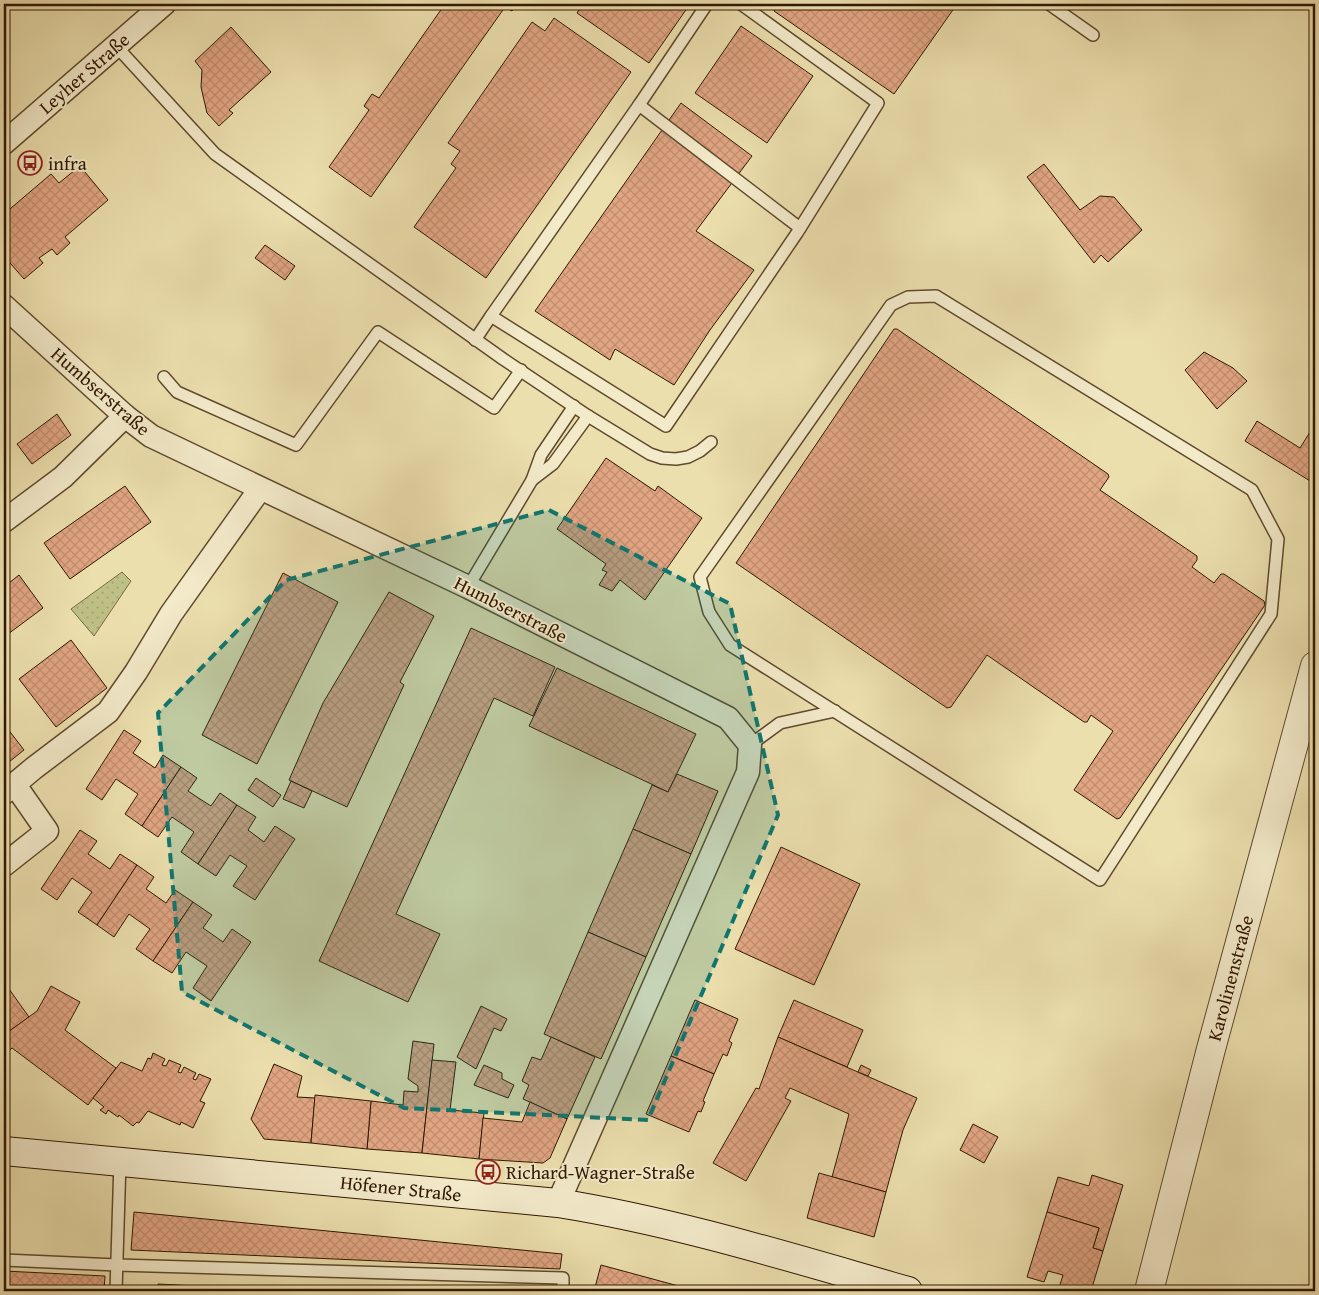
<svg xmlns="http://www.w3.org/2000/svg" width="1319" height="1295" viewBox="0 0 1319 1295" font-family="'Gentium Book Plus',serif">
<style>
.park{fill:url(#park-dots);stroke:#776c43}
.building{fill:url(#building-cross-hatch);stroke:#301800}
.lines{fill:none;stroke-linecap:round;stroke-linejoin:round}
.service-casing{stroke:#5f4a2c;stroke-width:14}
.minor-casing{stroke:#5f4a2c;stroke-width:25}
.tertiary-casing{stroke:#5f4a2c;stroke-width:30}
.secondary-casing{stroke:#301800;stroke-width:30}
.service{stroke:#f3eaca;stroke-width:11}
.minor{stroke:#f3eaca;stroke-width:22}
.tertiary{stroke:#f3eaca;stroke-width:28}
.secondary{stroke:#f3eaca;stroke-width:28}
.marked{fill:#0f766e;fill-opacity:0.2;stroke:#0f766e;stroke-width:4;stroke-dasharray:10 6;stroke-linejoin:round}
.labels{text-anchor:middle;stroke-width:4;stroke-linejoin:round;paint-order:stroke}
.street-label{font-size:19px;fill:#301800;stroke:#f3eaca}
.poi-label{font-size:19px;fill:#301800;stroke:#f3eaca;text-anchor:start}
</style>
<defs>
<pattern id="park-dots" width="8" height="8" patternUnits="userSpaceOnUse" patternTransform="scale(1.25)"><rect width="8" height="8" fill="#bec086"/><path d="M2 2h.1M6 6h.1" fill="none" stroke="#a4a472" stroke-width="1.8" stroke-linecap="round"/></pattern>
<pattern id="building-cross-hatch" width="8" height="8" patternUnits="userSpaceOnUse" patternTransform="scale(1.25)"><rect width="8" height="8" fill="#e1a583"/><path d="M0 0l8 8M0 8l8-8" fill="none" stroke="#c18d6f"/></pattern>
</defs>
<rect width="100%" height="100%" fill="#ecdfae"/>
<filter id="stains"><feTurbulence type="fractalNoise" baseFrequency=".004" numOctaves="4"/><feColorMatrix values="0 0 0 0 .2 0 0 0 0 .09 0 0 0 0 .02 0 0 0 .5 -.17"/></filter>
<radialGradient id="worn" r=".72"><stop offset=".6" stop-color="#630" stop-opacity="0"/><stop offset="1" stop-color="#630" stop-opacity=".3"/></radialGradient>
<path class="park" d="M122 572 131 581 94 636 71 609Z"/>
<g class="building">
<path d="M445 4H517L512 11 505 7 371 197 329 167 369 110 364 106 372 94 379 98Z"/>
<path d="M583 4H690L649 63 577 13Z"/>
<path d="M778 4H957L894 94 774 11Z"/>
<path d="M554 18 631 72 486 278 414 227 456 168 451 164 460 151 448 143 532 22 545 31Z"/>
<path d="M741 26 813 76 767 143 695 93Z"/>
<path d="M231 27 271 72 229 110 233 113 219 126 207 113 201 87 202 70 195 61Z"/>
<path d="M681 103 752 156 696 231 754 270 710 330 674 385 615 349 610 360 535 311Z"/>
<path d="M1044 164 1080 210 1100 196 1114 197 1142 230 1108 262 1101 255 1094 263 1027 177Z"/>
<path d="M80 166 108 200 65 237 70 243 57 255 52 249 39 258 43 263 24 279 4 256V248L5 247 4 245V214L51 174 59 183Z"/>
<path d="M265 245 295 266 285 280 255 258Z"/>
<path d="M894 329H897L1108 474 1109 477 1100 490 1197 556V560L1192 567 1214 583 1221 574H1224L1264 601 1265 605 1120 818 1117 819 1074 790 1113 731 1091 715 1087 722H1084L987 655 951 707 947 708 736 563Z"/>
<path d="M1204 352 1233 368 1247 381 1217 409 1185 370Z"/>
<path d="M57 414 71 435 32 464 17 444Z"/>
<path d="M1257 421 1300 448 1315 424V484L1245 441Z"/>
<path d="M606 458 655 491 658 486 702 518 645 600 620 580 612 591 599 585 607 572 602 570 606 564 557 529Z"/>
<path d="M125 486 151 522 70 579 44 543Z"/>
<path d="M283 573 338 602 257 764 202 735Z"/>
<path d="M19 575 43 608 4 637V587Z"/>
<path d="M389 592 434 616 400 682 404 685 347 807 289 780 323 703Z"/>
<path d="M471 628 555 667 533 716 494 698 396 914 440 934 408 1002 319 961Z"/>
<path d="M71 640 107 688 56 727 19 679Z"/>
<path d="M557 668 696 734 668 792 529 726Z"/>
<path d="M4 724 24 750 4 766Z"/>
<path d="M124 730 141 741 133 753 155 768 163 755 181 767 142 826 125 814 138 794 116 779 102 800 86 789Z"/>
<path d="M181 767 197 778 188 791 200 799 211 806 220 793 237 805 198 864 181 852 194 832 172 817 158 837 142 826Z"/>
<path d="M677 774 718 791 691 854 633 829 652 785 668 792Z"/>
<path d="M256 778 281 795 273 807 248 790Z"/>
<path d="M291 781 312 791 304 808 283 799Z"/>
<path d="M237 805 256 817 248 830 264 842 275 826 295 839 255 900 233 886 247 866 230 855 216 876 198 864Z"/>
<path d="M633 829 691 854 646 957 588 932Z"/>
<path d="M80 830 97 841 88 854 110 869 120 854 137 865 97 925 78 912 92 892 72 878 57 900 41 889Z"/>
<path d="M781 847 860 884 814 985 735 949Z"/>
<path d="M137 865 154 877 146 889 166 903 175 890 193 902 153 961 136 949 150 929 129 914 114 937 97 925Z"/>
<path d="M193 902 212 915 203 928 223 942 232 929 251 942 211 1001 193 988 207 966 186 952 172 973 153 961Z"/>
<path d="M588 932 646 957 601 1059 544 1034Z"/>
<path d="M4 982 29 1017 4 1035Z"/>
<path d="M51 986 80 1002 65 1030 116 1068 88 1105 12 1048 4 1056V1035L37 1011Z"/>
<path d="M695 1000 738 1019 729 1041 732 1043 727 1056 723 1054 714 1074 671 1056Z"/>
<path d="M794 1000 863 1030 847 1067 778 1037Z"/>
<path d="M481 1006 507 1019 501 1031 494 1028 476 1069 457 1057Z"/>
<path d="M551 1037 595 1057 567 1119 523 1099 529 1085 522 1081 532 1057 541 1060Z"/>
<path d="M778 1037 917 1098 903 1130 886 1192 832 1177 849 1114 790 1088 785 1098 791 1101 746 1181 713 1163 756 1088 759 1089Z"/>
<path d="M413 1041 434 1044 422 1153 367 1149 371 1101 403 1105 404 1091 418 1092V1086L408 1079Z"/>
<path d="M153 1053 165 1059 162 1065 166 1066 169 1060 181 1065 178 1072 181 1073 184 1067 196 1073 193 1079 196 1080 199 1074 211 1079 200 1101 205 1103 193 1128 181 1122 180 1125 148 1111 139 1123 137 1122 133 1126 119 1115 118 1117 108 1110 106 1114 100 1110 104 1107 93 1098 121 1062 142 1071 148 1058 151 1059Z"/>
<path d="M671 1056 714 1074 703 1101 705 1102 701 1112 698 1111 689 1132 646 1114Z"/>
<path d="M432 1060 456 1062 450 1110 484 1113 479 1159 422 1153Z"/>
<path d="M274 1064 302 1076 297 1097 315 1098 311 1143 264 1139 251 1119Z"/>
<path d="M484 1065 502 1073V1079L514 1085 508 1098 474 1085Z"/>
<path d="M861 1065 871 1070 868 1076 858 1072Z"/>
<path d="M315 1095 371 1101 367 1149 311 1143Z"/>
<path d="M530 1102 567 1119 550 1158 543 1163 479 1159 483 1118 522 1122Z"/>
<path d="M973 1124 998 1137 984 1163 960 1150Z"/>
<path d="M819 1173 886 1192 874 1237 807 1218Z"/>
<path d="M1092 1175 1123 1185 1103 1251 1093 1248 1099 1228 1047 1212 1058 1177 1089 1186Z"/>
<path d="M134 1212 562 1254 560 1269 131 1250Z"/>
<path d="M1047 1212 1099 1228 1093 1248 1103 1251 1091 1291H1058L1063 1275 1048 1271 1044 1282 1027 1277Z"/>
<path d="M601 1265 697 1291H594Z"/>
<path d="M4 1271 105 1276 104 1291H4Z"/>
<path d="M158 1284 293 1291H158Z"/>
</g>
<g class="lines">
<g class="service-casing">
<g id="service">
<path d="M1049 4 1093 35"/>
<path d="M116 46 215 154 503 359 588 416 650 454 662 458 676 459 688 457 700 451 711 442"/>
<path d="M639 105 707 4"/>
<path d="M936 296 1252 490 1278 539 1271 614 1100 880 730 645 709 612 700 577 891 305 908 297Z"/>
<path d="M491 316 639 105 800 228"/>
<path d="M475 340 491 316 666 426 797 233 878 103 741 4"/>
<path d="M164 377 177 392 296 445 378 332 494 408 521 370"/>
<path d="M532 480 553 464 588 416"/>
<path d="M468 587 532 480 541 455 574 406"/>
<path d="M750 745 780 723 835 711"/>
<path d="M4 1260 117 1265 563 1278V1291"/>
<path d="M116 1291 120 1161"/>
</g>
</g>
<g class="minor-casing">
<g id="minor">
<path d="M4 143 164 4"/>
<path d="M4 306 125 416 151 436 468 587 728 718 750 745 748 772 558 1203"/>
<path d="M4 521 63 477 125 416"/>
<path d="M4 793 34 768 108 712 136 672 171 614 260 489"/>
<path d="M4 865 47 831 15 785"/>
</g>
</g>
<g class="tertiary-casing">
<path id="tertiary" d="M1149 1291 1211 1049 1315 666"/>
</g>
<g class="secondary-casing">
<path id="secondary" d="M4 1151 558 1203C677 1222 792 1258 908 1291"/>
</g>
<use href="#service" class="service"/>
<use href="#minor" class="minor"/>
<use href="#tertiary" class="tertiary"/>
<use href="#secondary" class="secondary"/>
</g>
<path class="marked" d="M549 510 730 604 778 815 648 1120 404 1108 182 992 158 713 286 580Z"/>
<defs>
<g id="bus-ring" transform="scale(1.25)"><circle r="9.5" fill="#f3eaca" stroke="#8f2418" stroke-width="1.5"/><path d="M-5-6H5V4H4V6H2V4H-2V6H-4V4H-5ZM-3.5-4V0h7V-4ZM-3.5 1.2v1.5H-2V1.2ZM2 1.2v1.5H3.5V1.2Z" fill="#8f2418"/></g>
</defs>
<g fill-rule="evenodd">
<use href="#bus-ring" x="30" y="163"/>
<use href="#bus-ring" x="488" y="1172"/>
</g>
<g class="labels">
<g class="street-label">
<text transform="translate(84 73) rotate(-41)" y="7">Leyher Straße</text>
<text transform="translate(101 391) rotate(41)" y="7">Humbserstraße</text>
<text transform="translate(511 609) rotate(27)" y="7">Humbserstraße</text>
<text transform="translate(1230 978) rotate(-75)" y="7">Karolinenstraße</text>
<text transform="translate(401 1188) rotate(6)" y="7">Höfener Straße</text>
</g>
<g class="poi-label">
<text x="48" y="170">infra</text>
<text x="506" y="1179">Richard-Wagner-Straße</text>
</g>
</g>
<rect width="1319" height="1295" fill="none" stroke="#ecdfae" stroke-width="20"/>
<rect x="5" y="5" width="1309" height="1285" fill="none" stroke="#301800" stroke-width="2.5"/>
<rect x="10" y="10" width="1299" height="1275" fill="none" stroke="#301800"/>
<rect width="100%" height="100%" filter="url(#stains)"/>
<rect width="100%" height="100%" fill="url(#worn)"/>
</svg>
